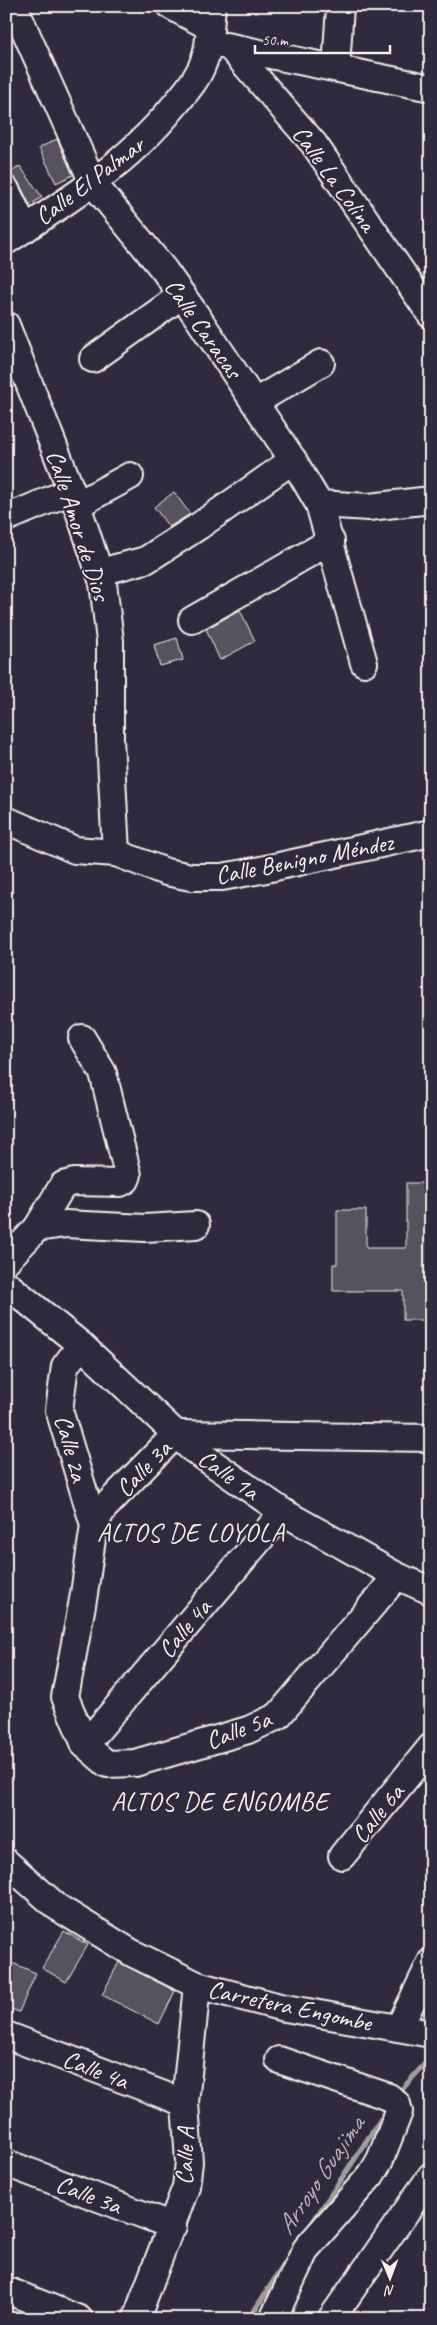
<svg xmlns="http://www.w3.org/2000/svg" width="437" height="2325" viewBox="0 0 437 2325" font-family="Caveat,sans-serif">
<style>
.lines{fill:none;stroke-linecap:round;stroke-linejoin:round}
.stream{stroke:#a19ea0;stroke-width:5.5}
.building{fill:#56525f;stroke:#f4f1e8}
.minor-casing{stroke:#f4f1e8;stroke-width:30}
.minor{stroke:#2f2a3d;stroke-width:26}
.labels{text-anchor:middle;stroke-width:4;stroke-linejoin:round;paint-order:stroke}
.street-label{font-size:25px;fill:#f4f1e8;stroke:#2f2a3d}
.neighbourhood-label{font-size:26px;letter-spacing:1px;fill:#f4f1e8;stroke:#2f2a3d}
.water-label{font-size:26px;font-style:italic;fill:#b6b2b2;stroke:#2f2a3d}
</style>
<rect width="100%" height="100%" fill="#2f2a3d"/>
<filter id="ink" filterUnits="userSpaceOnUse"><feTurbulence type="fractalNoise" baseFrequency=".02" numOctaves="2"/><feDisplacementMap in="SourceGraphic" scale="10" xChannelSelector="R" yChannelSelector="G"/><feConvolveMatrix kernelMatrix="1 2 1 2 8 2 1 2 1" color-interpolation-filters="sRGB"/></filter>
<g filter="url(#ink)">
<g class="lines">
<g class="stream">
<path d="M396 2096 431 2057"/>
<path d="M311 2225 387 2110"/>
<path d="M249 2319 286 2262"/>
</g>
</g>
<g class="building">
<path d="M57 139 73 175 56 183 39 148Z"/>
<path d="M20 166 42 197 30 205 19 183 14 177 7 175Z"/>
<path d="M174 492 190 514 169 527 154 507Z"/>
<path d="M240 610 255 641 220 660 206 629Z"/>
<path d="M177 638 183 660 160 666 154 645Z"/>
<path d="M406 1183H431V1320H403V1291H333V1264H337V1210H366V1248H406Z"/>
<path d="M64 1931 88 1945 66 1982 42 1968Z"/>
<path d="M10 1962 36 1973 19 2012 6 2007V1970Z"/>
<path d="M119 1962 175 1991 159 2024 102 1995Z"/>
</g>
<g class="lines">
<g class="minor-casing">
<g id="minor">
<path d="M14 6 93 183 164 270 196 315 293 460 319 504 364 663"/>
<path d="M171 6 210 27"/>
<path d="M226 46 431 88"/>
<path d="M230 47 314 144 431 315"/>
<path d="M336 68 340 6"/>
<path d="M6 190 25 229"/>
<path d="M6 241C67 202 128 163 174 106 184 94 196 81 202 66 210 48 210 26 212 6"/>
<path d="M6 325 77 505 103 583 110 641V739L116 853"/>
<path d="M93 359 182 295"/>
<path d="M255 402 321 363"/>
<path d="M319 504 369 507 431 500"/>
<path d="M77 505 130 476"/>
<path d="M6 518 71 491"/>
<path d="M100 572 146 560 199 526 293 460"/>
<path d="M192 620 331 541"/>
<path d="M6 820 75 850 116 853 166 872 191 877H222L261 870 431 833"/>
<path d="M37 1228 63 1185 74 1182 120 1183 126 1180 128 1175 103 1073 82 1038"/>
<path d="M6 1261 37 1228 65 1224 145 1228 196 1225"/>
<path d="M6 1284 81 1345 191 1448 283 1512 397 1576 431 1591"/>
<path d="M81 1345 65 1366 59 1410 94 1525"/>
<path d="M397 1576 278 1716 248 1730 135 1763 107 1764 85 1745 65 1697 84 1594 94 1525 103 1509 176 1434 431 1438"/>
<path d="M85 1745 283 1512"/>
<path d="M342 1856 431 1747"/>
<path d="M6 1862 57 1907 132 1953 197 1985 280 2007 431 2034"/>
<path d="M399 2028 431 1962"/>
<path d="M6 2035 185 2103"/>
<path d="M6 2163 173 2226"/>
<path d="M6 2290 79 2319"/>
<path d="M136 2319 186 2187 189 2162 185 2103 197 1985"/>
<path d="M273 2319 306 2249 371 2175 380 2160 399 2112 397 2104 389 2097 279 2060"/>
<path d="M331 2319 431 2176"/>
</g>
</g>
<use href="#minor" class="minor"/>
</g>
</g>
<g class="labels">
<g class="street-label">
<text transform="translate(335 178) rotate(54)" y="9">Calle La Colina</text>
<text transform="translate(89 180) rotate(-37)" y="9">Calle El Palmar</text>
<text transform="translate(204 328) rotate(55)" y="9">Calle Caracas</text>
<text transform="translate(79 525) rotate(72)" y="9">Calle Amor de Dios</text>
<text transform="translate(304 858) rotate(-11)" y="9">Calle Benigno Méndez</text>
<text transform="translate(72 1448) rotate(75)" y="9">Calle 2a</text>
<text transform="translate(143 1468) rotate(-46)" y="9">Calle 3a</text>
<text transform="translate(229 1474) rotate(35)" y="9">Calle 1a</text>
<text transform="translate(184 1628) rotate(-50)" y="9">Calle 4a</text>
<text transform="translate(238 1729) rotate(-21)" y="9">Calle 5a</text>
<text transform="translate(377 1813) rotate(-51)" y="9">Calle 6a</text>
<text transform="translate(290 2005) rotate(12)" y="9">Carretera Engombe</text>
<text transform="translate(96 2069) rotate(21)" y="9">Calle 4a</text>
<text transform="translate(184 2156) rotate(-88)" y="9">Calle A</text>
<text transform="translate(89 2194) rotate(21)" y="9">Calle 3a</text>
</g>
<g class="neighbourhood-label">
<text x="191" y="1541">ALTOS DE LOYOLA</text>
<text x="220" y="1810">ALTOS DE ENGOMBE</text>
</g>
<g class="water-label">
<text transform="translate(320 2175) rotate(-56)" y="9">Arroyo Guajima</text>
</g>
</g>
<rect width="437" height="2325" fill="none" stroke="#2f2a3d" stroke-width="25"/>
<rect x="12" y="12" width="412" height="2300" fill="none" stroke="#f4f1e8" stroke-width="2" filter="url(#ink)"/>
<g transform="translate(390 2278) rotate(179)" stroke="#2f2a3d" stroke-width="4" paint-order="stroke">
<path d="M0-4L9 19L0 12L-9 19Z" fill="#f4f1e8"/>
<text y="-8" font-size="14" font-weight="bold" text-anchor="middle" fill="#f4f1e8">N</text>
</g>
<path d="M255 45v8h135v-8" fill="none" stroke="#f4f1e8" stroke-width="2.5"/>
<text x="262" y="45" font-size="15" fill="#f4f1e8" stroke="#2f2a3d" stroke-width="4" paint-order="stroke">50 m</text>
</svg>
